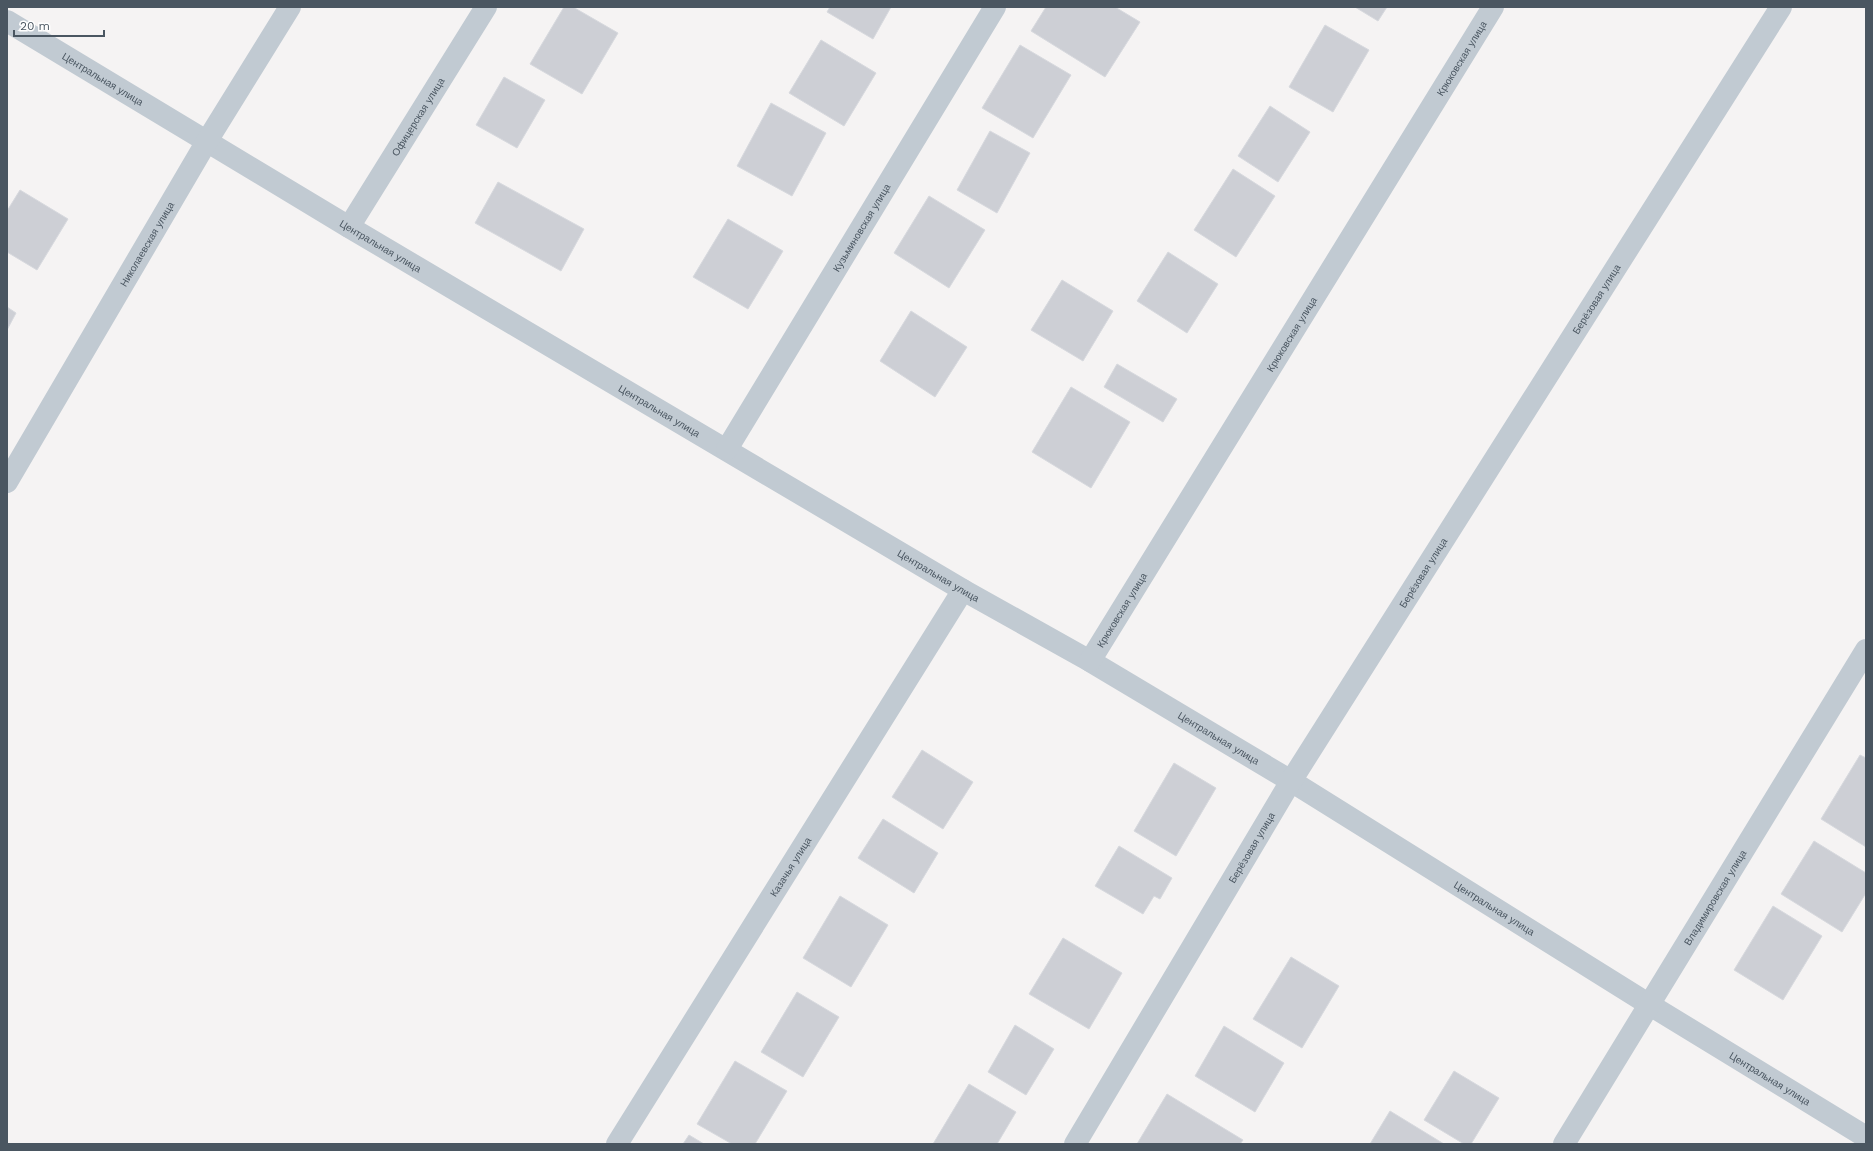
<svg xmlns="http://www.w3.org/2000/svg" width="1873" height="1151" viewBox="0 0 1873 1151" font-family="'Work Sans',sans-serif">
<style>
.building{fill:#cdcfd5;stroke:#d7d9de}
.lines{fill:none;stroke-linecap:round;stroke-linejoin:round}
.minor{stroke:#c1cad2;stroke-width:22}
.labels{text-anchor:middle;stroke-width:4;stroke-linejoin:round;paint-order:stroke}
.street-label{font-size:10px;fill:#4a5661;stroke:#fff}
</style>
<rect width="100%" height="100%" fill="#f5f3f3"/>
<g class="building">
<path d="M564 7H573L618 33 582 94 530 64Z"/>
<path d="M830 7H891L873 39 827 12Z"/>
<path d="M1046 7H1115L1140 22 1105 77 1031 31Z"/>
<path d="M1355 7H1387L1378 21Z"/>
<path d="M1325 25 1369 50 1333 112 1289 87Z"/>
<path d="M821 40 876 73 844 126 789 93Z"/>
<path d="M1020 45 1071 75 1033 138 982 108Z"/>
<path d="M504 77 545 100 517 148 476 125Z"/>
<path d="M771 103 826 133 792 196 737 166Z"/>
<path d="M1270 106 1310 132 1278 182 1238 156Z"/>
<path d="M990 131 1030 153 997 213 957 190Z"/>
<path d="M1233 169 1275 196 1236 257 1194 230Z"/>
<path d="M498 182 584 229 561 271 475 223Z"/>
<path d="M20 190 68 219 37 270 7 252V211Z"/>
<path d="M929 196 985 230 949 288 894 253Z"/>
<path d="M728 219 783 251 748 309 693 277Z"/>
<path d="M1168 252 1218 284 1187 333 1137 301Z"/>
<path d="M1062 280 1113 311 1083 361 1031 330Z"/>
<path d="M7 307 16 313 7 330Z"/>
<path d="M911 311 967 347 935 397 880 361Z"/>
<path d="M1117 364 1177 399 1163 422 1104 387Z"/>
<path d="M1071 387 1130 422 1091 488 1032 452Z"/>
<path d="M922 750 973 782 943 829 892 797Z"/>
<path d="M1860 755 1866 758V847L1821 819Z"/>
<path d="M1174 763 1216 788 1176 856 1134 831Z"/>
<path d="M883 819 938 853 914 893 858 858Z"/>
<path d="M1814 841 1866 873V893L1842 932 1781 894Z"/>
<path d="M1119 846 1172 878 1160 899 1154 896 1143 914 1095 886Z"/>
<path d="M840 896 888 925 851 987 803 958Z"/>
<path d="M1773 906 1822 936 1783 1000 1734 970Z"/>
<path d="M1063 938 1122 973 1089 1029 1029 994Z"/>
<path d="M1291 957 1339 986 1302 1048 1253 1019Z"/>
<path d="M797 992 839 1017 803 1077 761 1052Z"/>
<path d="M1015 1025 1054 1049 1026 1095 988 1072Z"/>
<path d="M1224 1026 1284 1063 1255 1112 1195 1076Z"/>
<path d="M735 1061 787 1091 755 1144H732L697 1124Z"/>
<path d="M1454 1071 1499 1098 1471 1144H1464L1424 1120Z"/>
<path d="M969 1084 1016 1112 997 1144H933Z"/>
<path d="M1167 1094 1243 1140 1240 1144H1137Z"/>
<path d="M1390 1111 1444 1144H1370Z"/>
<path d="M689 1135 704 1144H683Z"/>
</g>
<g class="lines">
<g class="minor">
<path id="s1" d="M7 21 349 227 963 590 1090 661 1291 781 1650 1005 1866 1137"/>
<path id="s2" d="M349 227 486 7"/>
<path id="s3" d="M727 449 995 7"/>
<path id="s4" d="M7 482 207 141 290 7"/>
<path id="s5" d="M1090 661 1493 7"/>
<path id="s6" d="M617 1144 963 590"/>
<path id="s7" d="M1075 1144 1291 781 1781 7"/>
<path id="s8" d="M1564 1144 1866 650"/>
</g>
</g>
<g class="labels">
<g class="street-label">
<text dy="4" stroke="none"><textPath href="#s5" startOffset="708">Крюковская улица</textPath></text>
<text dy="4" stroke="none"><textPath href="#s1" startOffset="112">Центральная улица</textPath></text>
<text dy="4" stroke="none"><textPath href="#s2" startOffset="130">Офицерская улица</textPath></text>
<text dy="4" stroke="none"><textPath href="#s3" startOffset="259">Кузьминовская улица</textPath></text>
<text dy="4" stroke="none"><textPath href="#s4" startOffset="276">Николаевская улица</textPath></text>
<text dy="4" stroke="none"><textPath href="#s1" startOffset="436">Центральная улица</textPath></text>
<text dy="4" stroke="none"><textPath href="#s7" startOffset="993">Берёзовая улица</textPath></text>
<text dy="4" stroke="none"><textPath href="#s5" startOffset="384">Крюковская улица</textPath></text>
<text dy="4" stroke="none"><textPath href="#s1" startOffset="760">Центральная улица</textPath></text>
<text dy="4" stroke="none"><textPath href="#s7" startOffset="669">Берёзовая улица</textPath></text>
<text dy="4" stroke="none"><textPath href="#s1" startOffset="1084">Центральная улица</textPath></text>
<text dy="4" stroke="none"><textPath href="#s5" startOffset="60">Крюковская улица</textPath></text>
<text dy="4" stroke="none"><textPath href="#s1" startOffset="1408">Центральная улица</textPath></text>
<text dy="4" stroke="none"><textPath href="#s7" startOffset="345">Берёзовая улица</textPath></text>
<text dy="4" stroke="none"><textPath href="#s6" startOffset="327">Казачья улица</textPath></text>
<text dy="4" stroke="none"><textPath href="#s8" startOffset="289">Владимировская улица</textPath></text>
<text dy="4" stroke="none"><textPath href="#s1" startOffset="1732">Центральная улица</textPath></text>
<text dy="4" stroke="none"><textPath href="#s1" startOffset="2056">Центральная улица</textPath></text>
</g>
</g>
<rect width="1873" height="1151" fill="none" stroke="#4a5661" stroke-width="16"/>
<path d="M14 30v6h90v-6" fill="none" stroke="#4a5661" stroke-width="2"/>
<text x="20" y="30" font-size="12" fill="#4a5661" stroke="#ffffff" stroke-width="3" paint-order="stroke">20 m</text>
</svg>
